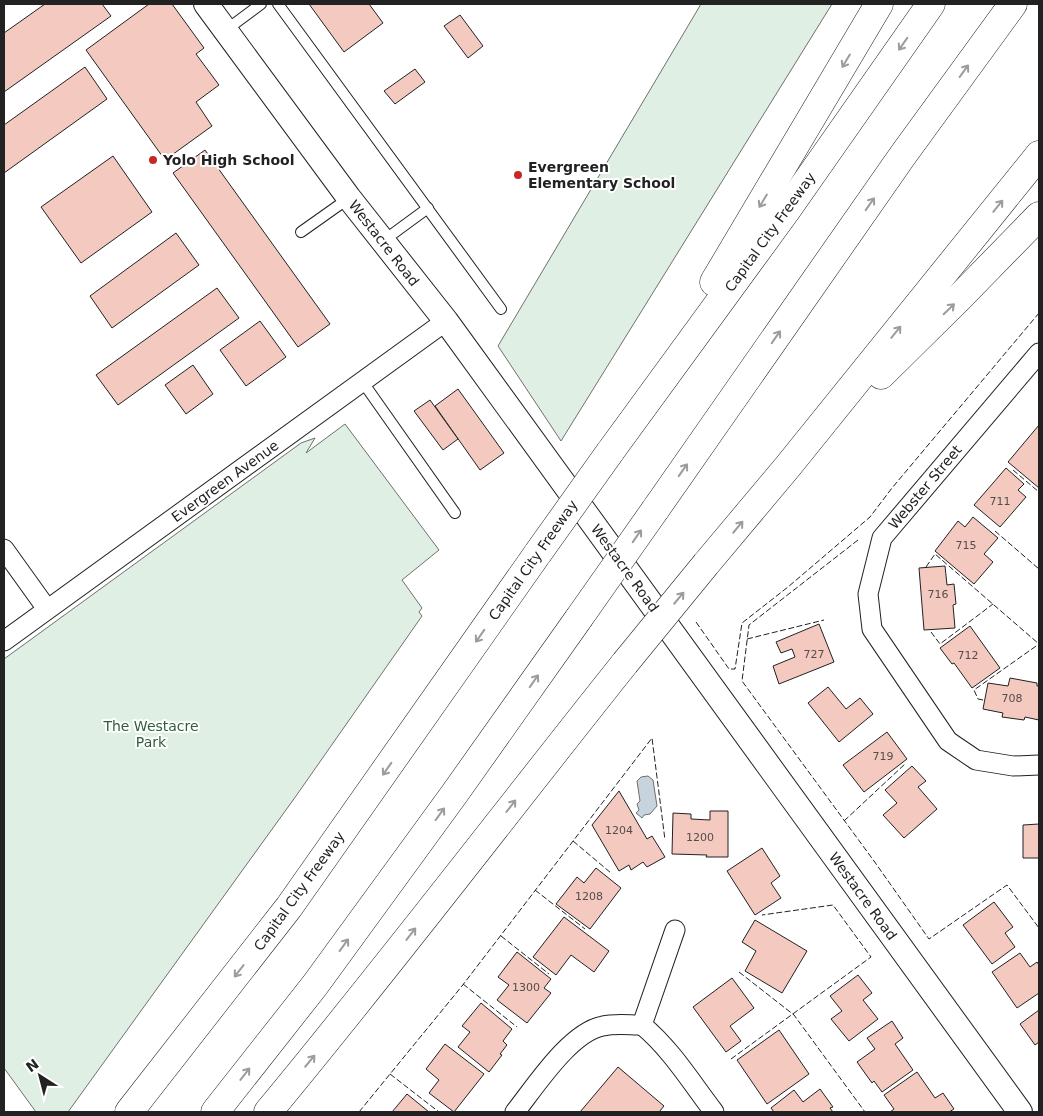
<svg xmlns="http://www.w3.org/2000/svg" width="1043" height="1116" viewBox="0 0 1043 1116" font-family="'DejaVu Sans',sans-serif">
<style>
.green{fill:#e0efe3;stroke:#6f6f6f}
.water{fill:#c7d3dd;stroke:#6f6f6f}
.building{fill:#f3c9c0;stroke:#222}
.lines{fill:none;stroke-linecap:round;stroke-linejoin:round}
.service-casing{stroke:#222;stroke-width:12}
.minor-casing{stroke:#222;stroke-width:21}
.tertiary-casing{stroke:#222;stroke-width:26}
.motorway-casing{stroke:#222;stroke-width:29}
.service{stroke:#fff;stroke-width:10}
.minor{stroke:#fff;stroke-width:19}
.tertiary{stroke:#fff;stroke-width:24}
.motorway{stroke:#fff;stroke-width:28}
.motorway-bridge-casing{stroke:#222;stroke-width:29;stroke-linecap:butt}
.motorway-bridge{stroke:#fff;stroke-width:28}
.fence{stroke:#222;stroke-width:1;stroke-dasharray:6 2.5;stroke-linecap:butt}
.oneway{stroke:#9c9c9c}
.poi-dot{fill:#c62828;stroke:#fff;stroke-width:2}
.labels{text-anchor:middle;stroke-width:4;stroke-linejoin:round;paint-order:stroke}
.number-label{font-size:11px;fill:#564c4a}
.poi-label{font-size:14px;font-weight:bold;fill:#222;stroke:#fff;text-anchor:start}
.street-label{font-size:14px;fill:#222;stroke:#fff}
.park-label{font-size:14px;fill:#2f5e38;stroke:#fff}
</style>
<rect width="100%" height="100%" fill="#fff"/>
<g class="green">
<path d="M701 4H832L561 441 498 346Z"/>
<path d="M345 424 439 550 402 580 422 608 419 612 422 616 296 796 68 1112H36L4 1068V659L301 443 315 438 306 453Z"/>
</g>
<path class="water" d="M648 776 653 780 657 806 650 814 644 815 642 818 636 813 639 810 637 804 640 801 637 781 641 777Z"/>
<g class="building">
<path d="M45 4H102L111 16 4 92V33Z"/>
<path d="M149 4H172L204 48 196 54 219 85 196 102 212 126 165 160 86 50Z"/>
<path d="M309 4H369L383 23 344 52Z"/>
<path d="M460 15 483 46 468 58 444 26Z"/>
<path d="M85 67 107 99 4 173V125Z"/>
<path d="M415 69 425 82 395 104 384 91Z"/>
<path d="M205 150 330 324 298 347 173 173Z"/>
<path d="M113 156 152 212 81 263 41 207Z"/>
<path d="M176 233 199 265 112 328 90 296Z"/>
<path d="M217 288 239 318 118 405 96 375Z"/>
<path d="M260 321 286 357 246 386 220 350Z"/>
<path d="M193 365 213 394 186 414 165 385Z"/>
<path d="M458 389 504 453 480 470 435 406Z"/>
<path d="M430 400 458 439 443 450 414 411Z"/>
<path d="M1039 425V488L1008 462Z"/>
<path d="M1006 468 1024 484 1018 490 1026 497 1000 527 974 505Z"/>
<path d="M973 517 998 538 984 554 993 562 974 584 935 551 958 521 965 527Z"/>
<path d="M945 566 947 585 954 584 956 604 953 605 955 628 924 630 919 568Z"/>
<path d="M819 624 834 662 779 684 773 666 795 657 792 649 781 653 776 642Z"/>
<path d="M970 626 1000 668 972 688 954 663 952 664 940 648Z"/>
<path d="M1010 678 1037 683V686H1039V720L1025 717 1024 720 1002 717 1003 713 983 709 988 683 1008 686Z"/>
<path d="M828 687 846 709 860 698 873 714 839 742 808 703Z"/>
<path d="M887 732 907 759 864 792 843 765Z"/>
<path d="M912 766 926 781 918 787 937 809 904 838 883 815 897 803 885 790Z"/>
<path d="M619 791 647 839 652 836 665 857 647 867 643 862 631 870 629 865 619 871 592 825Z"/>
<path d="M710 811H728V857H706L707 855 672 854 673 813 691 814V819L710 820Z"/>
<path d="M1039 824V858H1023V825Z"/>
<path d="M762 848 780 876 771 883 781 898 755 915 727 871Z"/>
<path d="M596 868 621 888 590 929 556 904 577 877 584 883Z"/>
<path d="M994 902 1013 927 1005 933 1015 947 992 964 963 925Z"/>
<path d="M564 917 609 951 594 972 571 955 556 975 533 957Z"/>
<path d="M755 920 807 951 782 993 745 971 756 951 742 942Z"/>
<path d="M517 952 551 979 544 988 551 993 527 1023 497 1000 509 985 498 977Z"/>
<path d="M1020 953 1030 967 1037 962 1039 965V993L1017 1008 992 972Z"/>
<path d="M858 975 872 993 863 1000 878 1019 849 1041 831 1019 842 1011 830 996Z"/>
<path d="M732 978 754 1008 730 1026 741 1041 726 1052 693 1007Z"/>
<path d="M481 1003 512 1029 503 1041 507 1045 500 1054 502 1055 489 1072 458 1047 470 1032 462 1026Z"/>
<path d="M1039 1010V1042L1035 1045 1020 1024Z"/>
<path d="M892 1021 903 1038 895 1044 913 1070 882 1092 874 1081 872 1083 857 1062 875 1049 867 1038Z"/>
<path d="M779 1030 809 1074 767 1104 737 1060Z"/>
<path d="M445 1044 484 1074 454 1112 429 1093 439 1080 426 1069Z"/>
<path d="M618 1067 664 1106 659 1112H580Z"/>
<path d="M917 1072 935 1098 943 1093 954 1109 949 1112H890L894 1109 884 1095Z"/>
<path d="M820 1089 833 1107 830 1108 833 1112H774L771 1108 794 1090 803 1102Z"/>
<path d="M407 1094 429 1112H392Z"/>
</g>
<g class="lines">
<g class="service-casing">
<g id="service">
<path d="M278 4 501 309"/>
<path d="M226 30 261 4"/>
<path d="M301 232 349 198"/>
<path d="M383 241 428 208"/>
<path d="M362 381 455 513"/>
</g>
</g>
<g class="minor-casing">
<g id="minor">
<path d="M1039 353 882 538 868 594 872 629 948 741 976 760 1013 766 1039 765"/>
<path d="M4 549 47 609"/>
<path d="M4 641 446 321"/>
<path d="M642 1025C671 1049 691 1082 714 1112"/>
<path d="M642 1025 675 930"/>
<path d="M515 1112C535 1087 570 1032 603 1026 615 1023 629 1025 642 1025"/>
</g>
</g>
<g class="tertiary-casing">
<path id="tertiary" d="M206 4 349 198 446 321 1020 1112"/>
</g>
<g class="motorway-casing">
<g id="motorway">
<path d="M714 282 879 4"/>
<path d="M881 375 959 298 1039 216"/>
<path d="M610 452 786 211 931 4"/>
<path d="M655 510 903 155 1013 4"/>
<path d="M706 564 789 465 1039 155"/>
<path d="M129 1112 289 907 538 553"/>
<path d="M215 1112 315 985 455 793 579 618"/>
<path d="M268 1112C390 965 506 812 625 663"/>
</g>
</g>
<use href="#service" class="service"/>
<use href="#minor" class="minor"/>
<use href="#tertiary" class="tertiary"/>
<use href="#motorway" class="motorway"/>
<g class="motorway-bridge-casing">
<g id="motorway-bridge">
<path d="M538 553 610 452"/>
<path d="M579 618 655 510"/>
<path d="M625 663 706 564"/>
</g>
</g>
<use href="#motorway-bridge" class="motorway-bridge"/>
<g class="fence">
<path d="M1013 470 1039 492"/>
<path d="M995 531 1039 569"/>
<path d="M858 540 749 625 742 681 874 861 929 939 1007 885 1039 928"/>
<path d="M926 567 935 554 1039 644"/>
<path d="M696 622 729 669H735L742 623 788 587 870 517 892 488 1039 313"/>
<path d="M931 632 940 644 993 604"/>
<path d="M747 639 824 620"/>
<path d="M983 700 978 699 974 690 1039 644"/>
<path d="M844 821 905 764"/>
<path d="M573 841 611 873"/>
<path d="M535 890 585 929"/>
<path d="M501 936 549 974"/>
<path d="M739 972 794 1015 865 1112"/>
<path d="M463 984 517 1027"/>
<path d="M731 1059 871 957 833 905 762 915"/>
<path d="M390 1074 439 1112"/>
<path d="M359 1112 462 986 652 738 665 840"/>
</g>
</g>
<defs><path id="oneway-shaft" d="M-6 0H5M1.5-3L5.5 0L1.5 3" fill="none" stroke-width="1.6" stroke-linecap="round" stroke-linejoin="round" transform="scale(1.25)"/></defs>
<g class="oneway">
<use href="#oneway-shaft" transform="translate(903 44) rotate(125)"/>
<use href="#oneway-shaft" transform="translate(846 61) rotate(121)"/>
<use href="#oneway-shaft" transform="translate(964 71) rotate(-54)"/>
<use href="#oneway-shaft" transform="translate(763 201) rotate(121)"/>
<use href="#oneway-shaft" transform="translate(870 204) rotate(-55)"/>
<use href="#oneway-shaft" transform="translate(998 206) rotate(-51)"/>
<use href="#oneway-shaft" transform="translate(949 309) rotate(-44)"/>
<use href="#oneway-shaft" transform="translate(896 332) rotate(-51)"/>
<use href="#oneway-shaft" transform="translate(776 337) rotate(-55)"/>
<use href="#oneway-shaft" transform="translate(683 470) rotate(-55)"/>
<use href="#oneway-shaft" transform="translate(738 527) rotate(-50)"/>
<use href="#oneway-shaft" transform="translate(637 536) rotate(-55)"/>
<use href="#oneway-shaft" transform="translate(679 598) rotate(-50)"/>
<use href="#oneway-shaft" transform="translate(480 636) rotate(125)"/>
<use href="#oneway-shaft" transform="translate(534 681) rotate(-55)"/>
<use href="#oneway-shaft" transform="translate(387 769) rotate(125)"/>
<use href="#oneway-shaft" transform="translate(511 806) rotate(-52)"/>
<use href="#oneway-shaft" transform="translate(440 814) rotate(-54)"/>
<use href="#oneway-shaft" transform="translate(411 934) rotate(-52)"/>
<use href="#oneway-shaft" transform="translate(344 945) rotate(-54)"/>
<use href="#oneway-shaft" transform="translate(239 971) rotate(128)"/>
<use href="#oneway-shaft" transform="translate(310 1061) rotate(-50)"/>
<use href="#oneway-shaft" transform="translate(245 1074) rotate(-52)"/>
</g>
<g class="poi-dot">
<circle cx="153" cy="160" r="5"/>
<circle cx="518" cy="175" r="5"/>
</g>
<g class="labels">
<g class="number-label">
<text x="1000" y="505">711</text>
<text x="966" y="549">715</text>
<text x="938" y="598">716</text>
<text x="814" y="658">727</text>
<text x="968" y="659">712</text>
<text x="1012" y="702">708</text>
<text x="883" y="760">719</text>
<text x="619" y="834">1204</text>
<text x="700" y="841">1200</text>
<text x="589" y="900">1208</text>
<text x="526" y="991">1300</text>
</g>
<g class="poi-label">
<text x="163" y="165">Yolo High School</text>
<text x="528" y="172">Evergreen<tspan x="528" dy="16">Elementary School</tspan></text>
</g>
<g class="street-label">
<text transform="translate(770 232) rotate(-54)" y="5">Capital City Freeway</text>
<text transform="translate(384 243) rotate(52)" y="5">Westacre Road</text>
<text transform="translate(225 481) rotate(-36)" y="5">Evergreen Avenue</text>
<text transform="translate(925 487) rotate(-50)" y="5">Webster Street</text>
<text transform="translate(533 560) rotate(-55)" y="5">Capital City Freeway</text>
<text transform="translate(625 568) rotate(54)" y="5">Westacre Road</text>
<text transform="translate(299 891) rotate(-54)" y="5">Capital City Freeway</text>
<text transform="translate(863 896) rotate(54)" y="5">Westacre Road</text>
</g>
<g class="park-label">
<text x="151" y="731">The Westacre<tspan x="151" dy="16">Park</tspan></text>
</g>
</g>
<rect width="1043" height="1116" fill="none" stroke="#222222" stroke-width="10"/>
<g transform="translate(40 1076) rotate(324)" stroke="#ffffff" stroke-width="4" paint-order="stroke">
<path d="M0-4L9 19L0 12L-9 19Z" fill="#222222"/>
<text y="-8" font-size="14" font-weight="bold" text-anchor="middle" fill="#222222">N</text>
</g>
</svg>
